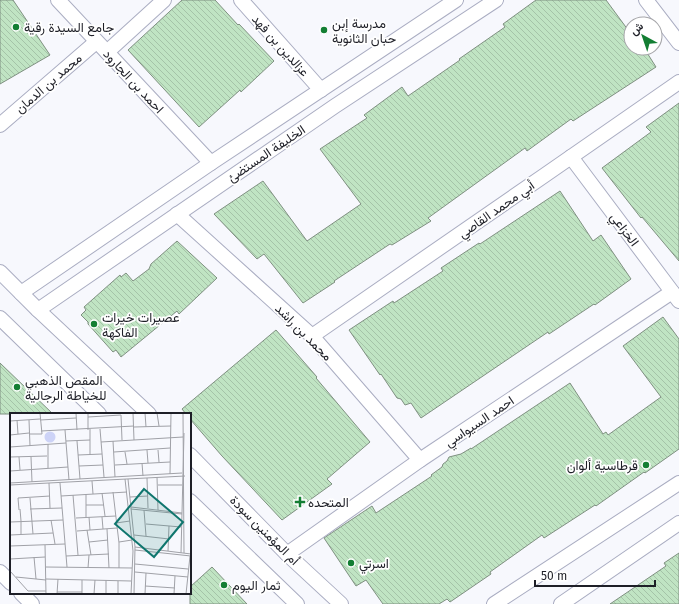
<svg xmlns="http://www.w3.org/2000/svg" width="679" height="604" viewBox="0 0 679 604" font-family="'Fira Sans',Vazirmatn,sans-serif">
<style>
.building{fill:url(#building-back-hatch);stroke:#7f9081}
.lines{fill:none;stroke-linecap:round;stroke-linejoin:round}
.street-casing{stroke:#aaadc2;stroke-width:16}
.street{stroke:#fff;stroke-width:14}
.poi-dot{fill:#137e33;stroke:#fff;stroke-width:1.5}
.labels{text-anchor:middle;stroke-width:3.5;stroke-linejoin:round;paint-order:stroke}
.poi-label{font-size:13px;fill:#1e1f27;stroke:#fff;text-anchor:start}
.street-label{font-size:13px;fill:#1e1f27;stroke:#fff}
.inset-road{fill:none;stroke:#a0a1a7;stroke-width:1}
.view{fill:#0f766e;fill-opacity:0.15;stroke:#0f766e;stroke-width:2}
.inset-edge{fill:none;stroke:#1e1f27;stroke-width:2}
</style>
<defs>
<pattern id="building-back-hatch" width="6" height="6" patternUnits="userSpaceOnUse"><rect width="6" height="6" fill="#c0e4c3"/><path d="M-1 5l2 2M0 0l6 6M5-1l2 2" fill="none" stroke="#a5c3a8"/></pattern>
</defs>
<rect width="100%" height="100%" fill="#f7f8fd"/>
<g class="building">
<path d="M0 0H13L50 55 0 84Z"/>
<path d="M182 0H215L238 25 239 24 274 61 241 92 240 90 199 127 128 50Z"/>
<path d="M536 0H606L631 34V48H644L656 67 573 121 571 119 527 151 525 148 428 218 431 221 392 245 390 244 334 281 335 282 303 303 264 254 257 259 214 214 263 181 307 241 361 204 320 149 367 118 364 115 402 87 408 96 460 60 459 59 505 27 503 24Z"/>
<path d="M679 103V261L642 217 641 218 602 168 651 132 646 127Z"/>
<path d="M560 191 593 241 601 235 631 279 595 305 594 304 549 334 548 332 421 418 411 403 405 405 401 399 397 398 381 374 380 375 349 330 393 301 394 303 443 271 441 268 479 243 480 244Z"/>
<path d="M177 241 217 278 179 314 177 311 121 357 116 350 113 352 88 324V322L81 315 86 310 84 307 120 275 121 277 126 273 133 281 149 269 151 264Z"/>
<path d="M663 317 679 339V449L645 473 644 472 596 506 595 505 544 538 542 535 490 572 491 574 450 602 447 599 439 604H383L366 580 356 586 324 538 372 506 376 513 432 476 431 475 442 467 443 464 447 461 449 457 461 454 471 448V449L570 383 603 434 606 432 608 435 661 397 623 346Z"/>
<path d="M276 330 317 377 316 378 370 442 327 479 332 484 282 520 222 456 190 419V414H186L182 409Z"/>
<path d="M0 363 53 414H0Z"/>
<path d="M679 553V604H610L666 566 664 563Z"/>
<path d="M212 567 247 604H190V587Z"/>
</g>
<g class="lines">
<g class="street-casing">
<g id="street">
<path d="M58 0 211 163"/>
<path d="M241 0 321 90"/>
<path d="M646 0 679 43"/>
<path d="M107 52 164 0"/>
<path d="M0 125 96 42"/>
<path d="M571 157 679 301"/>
<path d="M177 214 312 336 420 460"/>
<path d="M0 272 38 310 149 414"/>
<path d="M21 293 211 163 456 0"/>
<path d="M38 310 335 106 496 0"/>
<path d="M0 318 99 414"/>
<path d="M312 336 545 175 679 82"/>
<path d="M190 455 287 554 341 604"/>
<path d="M190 501 297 604"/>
<path d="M287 554 420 460 672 292"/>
<path d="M0 572 11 583"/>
<path d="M21 593 32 604"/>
<path d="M494 604 679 483"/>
<path d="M561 604 679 523"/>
</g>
</g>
<use href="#street" class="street"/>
</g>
<g class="poi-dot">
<circle cx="16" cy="27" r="4"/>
<circle cx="324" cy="30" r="4"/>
<circle cx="94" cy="324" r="4"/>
<circle cx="17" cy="387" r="4"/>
<circle cx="646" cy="465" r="4"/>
<path d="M298 496h4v4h4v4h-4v4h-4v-4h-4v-4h4z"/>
<circle cx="351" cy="563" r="4"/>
<circle cx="224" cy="585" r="4"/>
</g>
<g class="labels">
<g class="poi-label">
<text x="332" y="28">مدرسة إبن<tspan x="332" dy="15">حبان الثانوية</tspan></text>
<text x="24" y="32">جامع السيدة رقية</text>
<text x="102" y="322">عصيرات خيرات<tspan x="102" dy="15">الفاكهة</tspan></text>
<text x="25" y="385">المقص الذهبي<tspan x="25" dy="15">للخياطة الرجالية</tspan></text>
<text x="638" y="470" text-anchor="end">قرطاسية ألوان</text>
<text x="308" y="507">المتحده</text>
<text x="359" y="568">اسرتي</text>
<text x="232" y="590">ثمار اليوم</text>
</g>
<g class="street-label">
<text transform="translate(281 45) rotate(48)" y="5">عزالدين بن فهد</text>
<text transform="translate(134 81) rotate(47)" y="5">احمد بن الجارود</text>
<text transform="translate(48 83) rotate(-41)" y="5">محمد بن الدمان</text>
<text transform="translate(266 153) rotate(-34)" y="5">الخليفة المستضئ</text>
<text transform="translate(496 209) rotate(-35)" y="5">أبي محمد القاصي</text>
<text transform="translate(625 229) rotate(53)" y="5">الخزاعي</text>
<text transform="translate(304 332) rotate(45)" y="5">محمد بن راشد</text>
<text transform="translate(479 421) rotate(-34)" y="5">احمد السيواسي</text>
<text transform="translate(265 530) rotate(45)" y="5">أم المؤمنين سودة</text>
</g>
</g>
<g transform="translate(10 413)">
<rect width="181" height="181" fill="#f7f8fd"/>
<path d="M34.5 24a5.5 5.5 0 1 1 11 0a5.5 5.5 0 1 1-11 0Z" fill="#cdd3f7"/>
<path class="inset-road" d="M66 0 67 17M78 0V17M123 0 124 27M135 0 136 14M147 0 149 13M173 0 174 140M111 2 112 27M78 4 111 2M7 7 8 21M19 7 20 33M30 7 66 5M0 8 30 6M124 14 161 13M80 16V42M90 16 94 64M55 17 59 67M31 18 124 13M20 21H32L30 0M0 22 19 20M56 28 80 27M67 28 70 66M103 28 105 64M91 29 173 24M0 34 56 30M137 37 138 50M148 37 149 49M104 39 160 35M115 39 117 51M68 42 92 41M0 44 37 43M9 44 10 57M21 44 22 69M132 50 133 63M105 52 160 49M69 53 93 52M38 55V31M0 58 58 54M160 61 161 0M147 64 148 97M137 65 138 95M115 66 123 138 121 181M118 66 125 134 124 181M82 68 83 81M0 70 172 60M39 70 40 95M50 70 57 154M0 72 175 63M148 72H172M103 79 109 130V155M92 80 95 103M76 81V104M63 82 68 142M51 83 117 79M120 84 138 83M20 85 23 121M76 92H94M121 94 172 100M10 96 11 108M20 96 52 95M121 96 172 101M9 97 8 85 40 83M134 97 136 123M79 104 80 117M92 104 93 116M66 105 106 103M41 107 45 131M11 108V121M0 109 53 107M106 110 120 108M136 111 171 114M97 116 99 155M77 117 81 142M67 118 107 115M0 122 43 120M124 122 159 126M79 129 98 127M109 129 122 127M35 132 36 181M0 133 55 131M125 134 181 141M125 137 181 143M158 138 159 113M171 140 174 20M56 143 99 141M24 144 26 166M0 146 35 144M125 151 178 156M36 154 122 155M78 155 79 142M0 158 18 178H36M125 159 178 164M6 164 36 167M36 166 121 168M96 167V181M135 173 165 175M47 179H72M47 181 48 166M72 181V167M84 181 85 167M108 181V168M135 181 136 160M164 181 165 163M176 181 180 143"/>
<path class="view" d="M134 76 173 109 144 144 105 111Z"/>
<rect width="181" height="181" class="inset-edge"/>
</g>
<g transform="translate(643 36) rotate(320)"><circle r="19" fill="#ffffff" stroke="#a5a5a9"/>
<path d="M0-3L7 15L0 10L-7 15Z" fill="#137e33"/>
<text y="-6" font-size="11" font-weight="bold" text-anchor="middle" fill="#1e1f27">ش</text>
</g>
<path d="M535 580v6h120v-6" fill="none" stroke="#1e1f27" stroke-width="2"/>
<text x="541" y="580" font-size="12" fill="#1e1f27" stroke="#ffffff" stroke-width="3" paint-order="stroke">50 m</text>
</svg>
